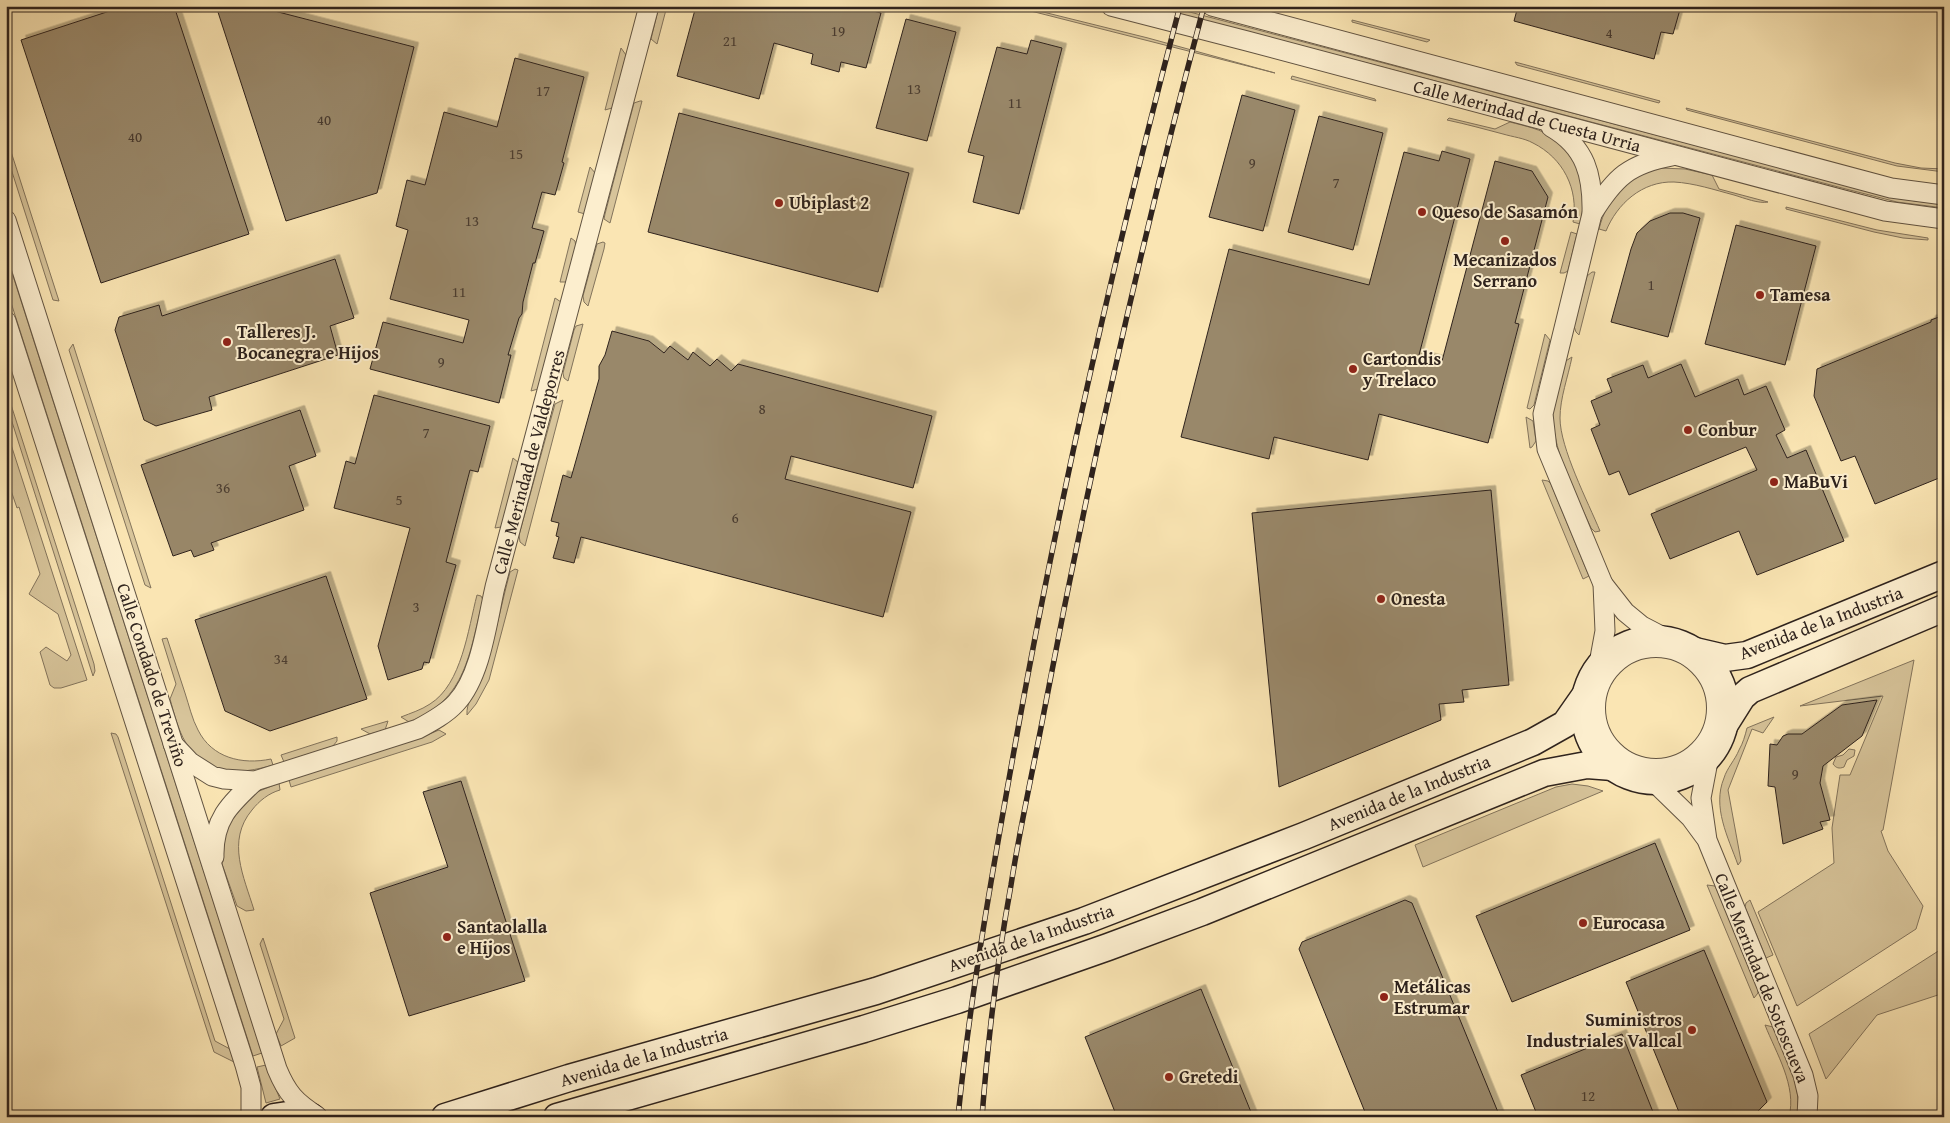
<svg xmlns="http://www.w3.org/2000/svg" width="1950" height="1123" viewBox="0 0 1950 1123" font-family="'Gentium Book Plus',serif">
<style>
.green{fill:#d7c49a;stroke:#83745c}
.building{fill:#99886b;stroke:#2f231d;filter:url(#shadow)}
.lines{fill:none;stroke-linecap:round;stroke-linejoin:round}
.pedestrian-casing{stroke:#625442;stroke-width:16}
.minor-casing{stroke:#625442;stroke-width:21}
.secondary-casing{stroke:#2f231d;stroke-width:29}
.pedestrian{stroke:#fceece;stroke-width:14}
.minor{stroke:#fceece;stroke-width:19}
.secondary{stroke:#fceece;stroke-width:26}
.rail-casing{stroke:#2f231d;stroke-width:5.5}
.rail{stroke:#fceece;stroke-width:4;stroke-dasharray:11;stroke-linecap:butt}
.poi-dot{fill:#8f2418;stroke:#fceece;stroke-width:2}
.labels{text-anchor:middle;stroke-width:4;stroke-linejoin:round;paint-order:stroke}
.number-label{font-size:15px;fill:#4a3c30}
.street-label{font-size:18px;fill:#2f231d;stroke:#fceece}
.poi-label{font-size:18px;font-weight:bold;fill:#2f231d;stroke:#fceece;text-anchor:start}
</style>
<defs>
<filter id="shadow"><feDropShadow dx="4.5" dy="-4.5" stdDeviation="0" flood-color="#0004"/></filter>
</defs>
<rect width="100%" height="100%" fill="#fae5b3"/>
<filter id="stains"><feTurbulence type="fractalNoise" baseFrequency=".004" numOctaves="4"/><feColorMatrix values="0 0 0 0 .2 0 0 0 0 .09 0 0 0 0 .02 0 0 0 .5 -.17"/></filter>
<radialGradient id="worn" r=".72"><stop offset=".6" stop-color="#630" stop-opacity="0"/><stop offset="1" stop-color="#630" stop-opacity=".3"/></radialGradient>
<g class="green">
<path d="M659 6H667L657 44 651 39Z"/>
<path d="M1019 6 1148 38 1275 73 1019 8Z"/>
<path d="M1150 6H1167L1880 194 1915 201 1944 204V208L1897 202 1846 189Z"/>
<path d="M1352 20 1430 40 1427 42 1352 22Z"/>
<path d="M621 48 626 55 614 104 612 108 605 110Z"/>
<path d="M1515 62 1660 101 1659 103 1517 65Z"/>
<path d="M1292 76 1375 99 1376 101 1291 79Z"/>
<path d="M640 101H642L610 223 604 219 605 214 634 103Z"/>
<path d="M1686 108 1895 163 1921 168 1944 169V172L1897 166 1687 110Z"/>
<path d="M1449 118 1495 129 1510 122C1525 126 1541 129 1554 138 1581 157 1588 194 1580 224L1573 222C1579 189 1563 158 1533 143 1524 138 1513 137 1503 134 1484 129 1466 124 1447 120Z"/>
<path d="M6 136 59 301 53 300 6 153Z"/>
<path d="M590 167 596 174 585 214 578 212Z"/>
<path d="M1660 168 1685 169 1712 175 1719 189 1768 202C1759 204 1744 198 1734 195 1715 190 1694 183 1674 182 1642 181 1617 204 1606 231L1599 229C1607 197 1627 176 1660 168Z"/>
<path d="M1786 207 1877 230 1928 238V240L1903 238 1874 232 1786 209Z"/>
<path d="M1571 232 1577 234 1568 271 1564 273H1560Z"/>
<path d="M571 238 575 241 576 247 567 282H560Z"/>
<path d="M603 242 605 243 604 249 588 306 584 302 583 296 597 244Z"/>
<path d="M6 254 245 1000 262 1053 253 1056 6 287Z"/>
<path d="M1592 272H1595L1579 335 1576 332 1574 326 1587 276Z"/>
<path d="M555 298 561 302 538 389 531 391Z"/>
<path d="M583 324 568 381 564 378 563 373 574 330 576 326Z"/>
<path d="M1545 334 1550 340 1534 405 1530 409 1527 408Z"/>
<path d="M73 344 142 560 151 588 145 585 69 350Z"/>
<path d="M1572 357C1568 377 1560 398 1560 418 1560 448 1588 502 1600 531L1595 532 1591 528C1575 492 1550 447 1553 407 1555 392 1560 376 1564 362Z"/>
<path d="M6 389 94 664 95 671 93 676 6 403Z"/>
<path d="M563 400 525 546 520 542 519 535 555 404Z"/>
<path d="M1526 417 1533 421 1536 441 1532 447 1530 448Z"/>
<path d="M6 429 87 680 61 688H54L50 685 40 652 46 647 67 661 71 655 58 614 29 594 40 574 19 507 17 508 6 476Z"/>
<path d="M513 458 519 463 503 523 501 527 495 528Z"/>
<path d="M1542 480 1548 481 1551 484 1589 576 1583 579Z"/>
<path d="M515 569 518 570 489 680 476 704 467 715C466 702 474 695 479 684 493 649 500 609 510 572Z"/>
<path d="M477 595 481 596 483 600C469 653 467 700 409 722L401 717C411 713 421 710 430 704 462 684 468 629 477 595Z"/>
<path d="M167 638C173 656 179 675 185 693 189 705 192 719 198 730 212 758 242 765 271 759L273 765C239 775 208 776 186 743 178 730 174 713 170 699L176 684 162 639Z"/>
<path d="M1914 660 1883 830 1881 831 1888 851 1923 906 1916 929 1797 1006 1758 912 1834 863 1832 828 1840 775H1850L1883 696 1800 706Z"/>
<path d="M1774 717 1763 733 1752 729 1728 790 1741 861 1738 865C1728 837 1712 807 1724 778 1727 768 1735 760 1739 750 1743 743 1745 736 1747 728Z"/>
<path d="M388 721 385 730 370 734 361 729Z"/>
<path d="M439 730 446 734 432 742 291 787 289 780 417 739Z"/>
<path d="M111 733 116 734 118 737 215 1041 230 1049 234 1062 214 1052Z"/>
<path d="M337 737V741L333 746 284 762 281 755Z"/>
<path d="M1849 749 1855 750 1854 756 1847 760 1844 767C1839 769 1836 768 1833 764L1836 757 1843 755Z"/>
<path d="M279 783 280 790C269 793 259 801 252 810 226 841 244 877 254 910L246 911 237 906 222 864 221 858 224 829 252 794Z"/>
<path d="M1572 784 1588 786 1603 791 1423 867 1415 845 1556 787Z"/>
<path d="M1707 885 1715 886 1717 890 1757 986 1758 993 1754 998Z"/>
<path d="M1750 900 1773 955 1766 958 1745 907 1746 903Z"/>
<path d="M263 938 295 1038 281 1046 276 1034 284 1019 260 944Z"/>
<path d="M1943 948 1944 993 1877 1015 1826 1079 1809 1034Z"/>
<path d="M1765 1025 1773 1027C1785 1051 1804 1089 1796 1117H1789C1797 1086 1776 1053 1765 1025Z"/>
<path d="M266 1065 280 1099 266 1103 257 1067Z"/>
</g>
<g class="building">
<path d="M125 6H174L249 234 101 283 21 40Z"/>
<path d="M216 6H255L414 47 377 193 286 221Z"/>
<path d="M696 6H854L881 13 866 68 841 62 839 72 811 64 813 54 774 43 759 99 677 76Z"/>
<path d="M1518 6H1681L1673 34 1661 32 1654 59 1514 21Z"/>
<path d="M906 19 956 32 927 141 876 128Z"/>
<path d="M1031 40 1062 48 1019 214 973 202 984 156 968 152 997 47 1027 54Z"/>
<path d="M515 58 584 77 562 162 564 163 555 195 542 192 532 228 544 231 535 263H533L523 302 522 314 519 318 508 355H511L499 403 370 369 383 322 463 343 469 320 390 299 408 230 396 226 407 180 425 185 444 112 497 127Z"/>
<path d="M1242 95 1295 110 1263 231 1209 217Z"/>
<path d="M679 113 909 173 878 292 648 232Z"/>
<path d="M1319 116 1383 133 1353 250 1288 232Z"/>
<path d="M1442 151 1470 159 1419 355 1442 361 1495 161 1532 171 1548 197 1515 323 1519 324 1488 443 1379 414 1368 460 1274 437 1269 459 1181 437 1229 249 1369 285 1404 152 1439 161Z"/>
<path d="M1670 213H1683L1700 218 1668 337 1611 322 1631 249 1637 233 1650 221Z"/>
<path d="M1736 225 1816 246 1785 365 1705 344Z"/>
<path d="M335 259 354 318 330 326 338 355 209 397 212 410 156 426 144 420 115 330 119 317 159 305 162 316Z"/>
<path d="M1944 315V476L1875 504 1855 456 1841 461 1814 396 1817 369 1931 322V320Z"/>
<path d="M612 331 649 341 664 353 670 346 688 360 693 352 710 366 717 359 731 371 738 364 932 416 913 488 791 456 785 479 911 512 883 617 581 537 574 563 553 558 559 537 556 536 559 523 551 521 563 475 571 478 599 379V366L605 355Z"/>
<path d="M1681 364 1695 397 1738 379 1744 395 1766 386 1785 430 1776 435 1787 458 1806 450 1844 541 1757 575 1739 531 1670 559 1651 514 1757 470 1746 447 1629 495 1619 471 1609 475 1591 429 1600 425 1591 401 1612 392 1607 379 1643 365 1648 378Z"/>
<path d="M374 395 490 426 478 472 470 470 446 562 456 565 429 663 424 662 422 669 388 680 378 646 410 528 334 508 346 461 355 464Z"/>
<path d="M300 410 316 456 289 466 304 510 211 543 214 550 194 557 191 550 173 556 141 465Z"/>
<path d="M1491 490 1509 685 1462 690 1464 702 1439 704 1441 720 1279 787 1252 513Z"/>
<path d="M326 576 367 699 270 731 225 711 195 620Z"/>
<path d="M1877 700 1862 736 1823 766 1820 783 1830 820 1820 822 1823 829 1783 844 1775 787 1768 786 1770 744 1777 745 1783 736 1788 734H1802L1842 705Z"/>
<path d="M461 781 525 981 409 1016 370 893 448 867 423 792Z"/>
<path d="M1655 843 1690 930 1512 1002 1476 916Z"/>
<path d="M1405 900 1412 903 1419 920 1500 1117H1367L1299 949 1302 942Z"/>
<path d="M1704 950 1767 1102 1752 1117H1681L1626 982Z"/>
<path d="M1201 989 1253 1117H1117L1085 1037Z"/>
<path d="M1622 1034 1655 1117H1538L1521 1075Z"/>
</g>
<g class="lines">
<g class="pedestrian-casing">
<circle id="pedestrian" cx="1656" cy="708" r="58"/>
</g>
<g class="minor-casing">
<g id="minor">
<path d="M1111 6 1247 41 1885 211 1944 219"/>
<path d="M1212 6 1891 188 1944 195"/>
<path d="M1551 127C1586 147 1593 176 1592 214L1543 414 1547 449 1603 584 1605 631 1598 669"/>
<path d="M1592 214C1615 177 1629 164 1672 156"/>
<path d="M6 220 277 1069C287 1093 295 1102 317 1116"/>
<path d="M6 321 245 1065 251 1087V1117"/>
<path d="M1603 584 1625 612 1642 626 1671 641"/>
<path d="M173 744 190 762 212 776 224 779 255 781 418 729C431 722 446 714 456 703 481 676 487 622 495 587L649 6"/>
<path d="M1709 756 1701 798 1707 840 1803 1075 1808 1096 1807 1117"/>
<path d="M1653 781 1691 818 1705 837"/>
<path d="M214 857C213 820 229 805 255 781"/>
</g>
</g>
<g class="secondary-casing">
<g id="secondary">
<circle cx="1655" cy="710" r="71"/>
<path d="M1695 651 1725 658 1747 655 1944 574"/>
<path d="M1725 724 1742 697 1750 690 1944 608"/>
<path d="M274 1117 294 1114 311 1117"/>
<path d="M445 1117 569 1078 876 991 1084 921 1304 836 1533 742 1565 724 1586 694"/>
<path d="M557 1117 864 1029 957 1000 1108 947 1202 912 1544 773 1587 765 1613 767"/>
</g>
</g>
<use href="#pedestrian" class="pedestrian"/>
<use href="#minor" class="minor"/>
<use href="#secondary" class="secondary"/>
<g class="rail-casing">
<g id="rail">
<path d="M958 1117C970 998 991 880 1012 762 1057 508 1114 256 1180 6"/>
<path d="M982 1117C988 1039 997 962 1011 885 1020 827 1033 770 1044 712 1089 474 1142 239 1204 6"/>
</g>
</g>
<use href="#rail" class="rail"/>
</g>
<g class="poi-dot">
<circle cx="779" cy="203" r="5"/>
<circle cx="1422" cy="212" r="5"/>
<circle cx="1505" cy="241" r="5"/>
<circle cx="1760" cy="295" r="5"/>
<circle cx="227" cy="342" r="5"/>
<circle cx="1353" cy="369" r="5"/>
<circle cx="1688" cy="430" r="5"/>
<circle cx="1774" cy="482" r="5"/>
<circle cx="1381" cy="599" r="5"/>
<circle cx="1583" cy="923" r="5"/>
<circle cx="447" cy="937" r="5"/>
<circle cx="1384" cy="997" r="5"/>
<circle cx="1692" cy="1030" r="5"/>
<circle cx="1169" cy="1077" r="5"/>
</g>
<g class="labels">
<g class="number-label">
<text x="838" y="36">19</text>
<text x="1609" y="38">4</text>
<text x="730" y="46">21</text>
<text x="914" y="94">13</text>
<text x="543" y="96">17</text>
<text x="1015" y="108">11</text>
<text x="324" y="125">40</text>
<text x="135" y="142">40</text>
<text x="516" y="159">15</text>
<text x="1252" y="168">9</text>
<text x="1336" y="188">7</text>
<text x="472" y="226">13</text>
<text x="1651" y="290">1</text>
<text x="459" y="297">11</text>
<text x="441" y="367">9</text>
<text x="762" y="414">8</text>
<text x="426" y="438">7</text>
<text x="223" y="493">36</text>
<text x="399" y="505">5</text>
<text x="735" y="523">6</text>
<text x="416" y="612">3</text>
<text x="281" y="664">34</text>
<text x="1795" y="779">9</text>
<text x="1588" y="1101">12</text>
</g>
<g class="street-label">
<text transform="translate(1527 116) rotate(15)" y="6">Calle Merindad de Cuesta Urria</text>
<text transform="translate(529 462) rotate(-75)" y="6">Calle Merindad de Valdeporres</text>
<text transform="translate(1821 623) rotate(-21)" y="6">Avenida de la Industria</text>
<text transform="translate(152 675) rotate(72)" y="6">Calle Condado de Treviño</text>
<text transform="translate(1409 793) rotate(-22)" y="6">Avenida de la Industria</text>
<text transform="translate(1031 938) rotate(-19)" y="6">Avenida de la Industria</text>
<text transform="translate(1762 978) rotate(68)" y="6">Calle Merindad de Sotoscueva</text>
<text transform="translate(644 1057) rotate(-16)" y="6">Avenida de la Industria</text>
</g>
<g class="poi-label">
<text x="789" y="209">Ubiplast 2</text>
<text x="1432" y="218">Queso de Sasamón</text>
<text x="1505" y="266" text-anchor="middle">Mecanizados<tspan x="1505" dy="21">Serrano</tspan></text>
<text x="1770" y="301">Tamesa</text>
<text x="237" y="338">Talleres J.<tspan x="237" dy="21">Bocanegra e Hijos</tspan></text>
<text x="1363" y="365">Cartondis<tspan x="1363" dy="21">y Trelaco</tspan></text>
<text x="1698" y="436">Conbur</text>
<text x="1784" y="488">MaBuVi</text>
<text x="1391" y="605">Onesta</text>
<text x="1593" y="929">Eurocasa</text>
<text x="457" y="933">Santaolalla<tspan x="457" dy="21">e Hijos</tspan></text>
<text x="1394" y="993">Metálicas<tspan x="1394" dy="21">Estrumar</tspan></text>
<text x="1682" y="1026" text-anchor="end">Suministros<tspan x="1682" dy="21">Industriales Vallcal</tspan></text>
<text x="1179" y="1083">Gretedi</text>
</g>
</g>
<rect width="1950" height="1123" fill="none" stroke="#fae5b3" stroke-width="25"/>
<rect x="8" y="8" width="1935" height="1108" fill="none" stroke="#2f231d" stroke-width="2.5"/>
<rect x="12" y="12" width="1925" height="1098" fill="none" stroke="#2f231d"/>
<rect width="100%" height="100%" filter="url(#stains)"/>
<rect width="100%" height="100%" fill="url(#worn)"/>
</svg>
